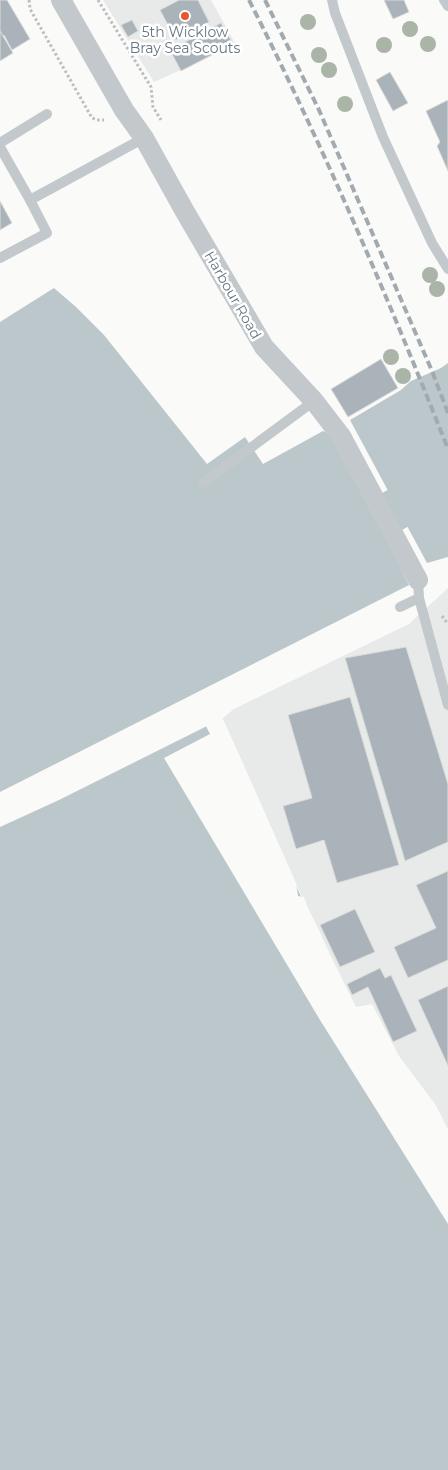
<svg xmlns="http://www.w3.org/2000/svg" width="448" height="1470" viewBox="0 0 448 1470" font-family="Montserrat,sans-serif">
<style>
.built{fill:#e8e9e9}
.water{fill:#bbc7cb}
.pier{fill:#fafaf8}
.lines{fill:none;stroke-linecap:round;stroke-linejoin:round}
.river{stroke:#bbc7cb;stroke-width:42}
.building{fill:#aab3b9;stroke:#dcdcda}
.path{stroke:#bbbfc2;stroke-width:3;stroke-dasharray:2.5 2.5;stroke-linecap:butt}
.lane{stroke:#c3c8cc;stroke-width:10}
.street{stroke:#c3c8cc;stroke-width:20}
.rail{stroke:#a2aab0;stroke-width:4;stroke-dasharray:8 4;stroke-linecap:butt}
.tree{fill:#aab4a7}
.poi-dot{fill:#e4572e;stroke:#fff;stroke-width:2}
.labels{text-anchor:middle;stroke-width:5;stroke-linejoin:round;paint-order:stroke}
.poi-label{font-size:14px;fill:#657683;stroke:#fff}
.street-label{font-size:14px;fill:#657683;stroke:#fff}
</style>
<rect width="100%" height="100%" fill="#fafaf8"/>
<g class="built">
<path d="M103 0H211L236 45 154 82Z"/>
<path d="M448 588V1132L355 1010 318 928 279 850 223 718 234 709 409 624Z"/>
</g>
<g class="water">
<path d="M54 288 76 307 104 335 207 464 245 437 263 464 323 431 332 435 377 520 409 585 0 792V322Z"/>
<path d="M448 363V557L427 563 350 420 401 390 411 381 441 368Z"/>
<path d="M223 718 279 850 355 1010 397 1057 436 1109 448 1129V1470H0V827L59 800Z"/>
</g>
<path class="pier" d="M222 716 296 883 298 896 304 897 310 914 356 1007 372 1004 399 1056 435 1104 448 1129V1224L320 1020 164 758 210 734 205 724Z"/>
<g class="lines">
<path class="river" d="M377 520 448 480"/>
</g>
<g class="building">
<path d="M0 0H7L30 39 12 50 4 35 3 36 0 31Z"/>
<path d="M179 0H198L209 22 176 40 160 10Z"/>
<path d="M384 0H404L409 12 393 19Z"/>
<path d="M132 20 138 31 128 37 121 25Z"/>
<path d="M221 23 233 44 181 71 170 50Z"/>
<path d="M0 31 13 53 0 61Z"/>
<path d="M390 72 408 103 393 111 376 80Z"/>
<path d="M448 100V171L437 146 440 142 426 111Z"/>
<path d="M0 201 12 223 0 230Z"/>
<path d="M381 359 398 388 348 417 331 389Z"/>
<path d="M406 647 448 784V842L405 861 345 658Z"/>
<path d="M350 697 399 865 337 883 324 840 296 849 283 806 312 798 288 715Z"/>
<path d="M448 871V960L408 978 394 947 436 928 416 885Z"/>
<path d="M355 909 375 952 340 967 320 925Z"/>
<path d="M380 968 385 978 391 975 417 1031 393 1042 368 987 352 995 347 984Z"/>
<path d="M448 986V1066L418 1000Z"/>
</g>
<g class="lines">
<g class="path">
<path d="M29 0 30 9 92 118 97 120H104"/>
<path d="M98 0 151 87 153 107 161 120"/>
<path d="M442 616 448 624"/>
</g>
<g class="lane">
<path d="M332 0 335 13 383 137 432 243 448 269"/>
<path d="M444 0 448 6"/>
<path d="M0 143 47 114"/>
<path d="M0 147 30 200"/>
<path d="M0 258 47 233 30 200 144 138"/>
<path d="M203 483 314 401"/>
<path d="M418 580 419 598 448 705"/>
<path d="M400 607 419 598"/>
</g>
<path class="street" d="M61 0 124 110 144 138 184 210 264 347 314 401 341 436 418 580"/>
<g class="rail">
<path d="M249 0C323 146 388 297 448 449"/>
<path d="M265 0 319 110 432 371 448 413"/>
</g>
</g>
<g class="tree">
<circle cx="308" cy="22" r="8"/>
<circle cx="410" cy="29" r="8"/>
<circle cx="428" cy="44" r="8"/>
<circle cx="384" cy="45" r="8"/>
<circle cx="319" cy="55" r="8"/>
<circle cx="329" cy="70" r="8"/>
<circle cx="345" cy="104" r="8"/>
<circle cx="430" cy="275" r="8"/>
<circle cx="437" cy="289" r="8"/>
<circle cx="391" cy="357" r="8"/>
<circle cx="403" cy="376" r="8"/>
</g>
<circle class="poi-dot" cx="185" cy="16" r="5"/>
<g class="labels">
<g class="poi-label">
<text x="185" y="37">5th Wicklow<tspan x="185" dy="16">Bray Sea Scouts</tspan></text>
</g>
<g class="street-label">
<text transform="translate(233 295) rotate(60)" y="5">Harbour Road</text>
</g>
</g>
</svg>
